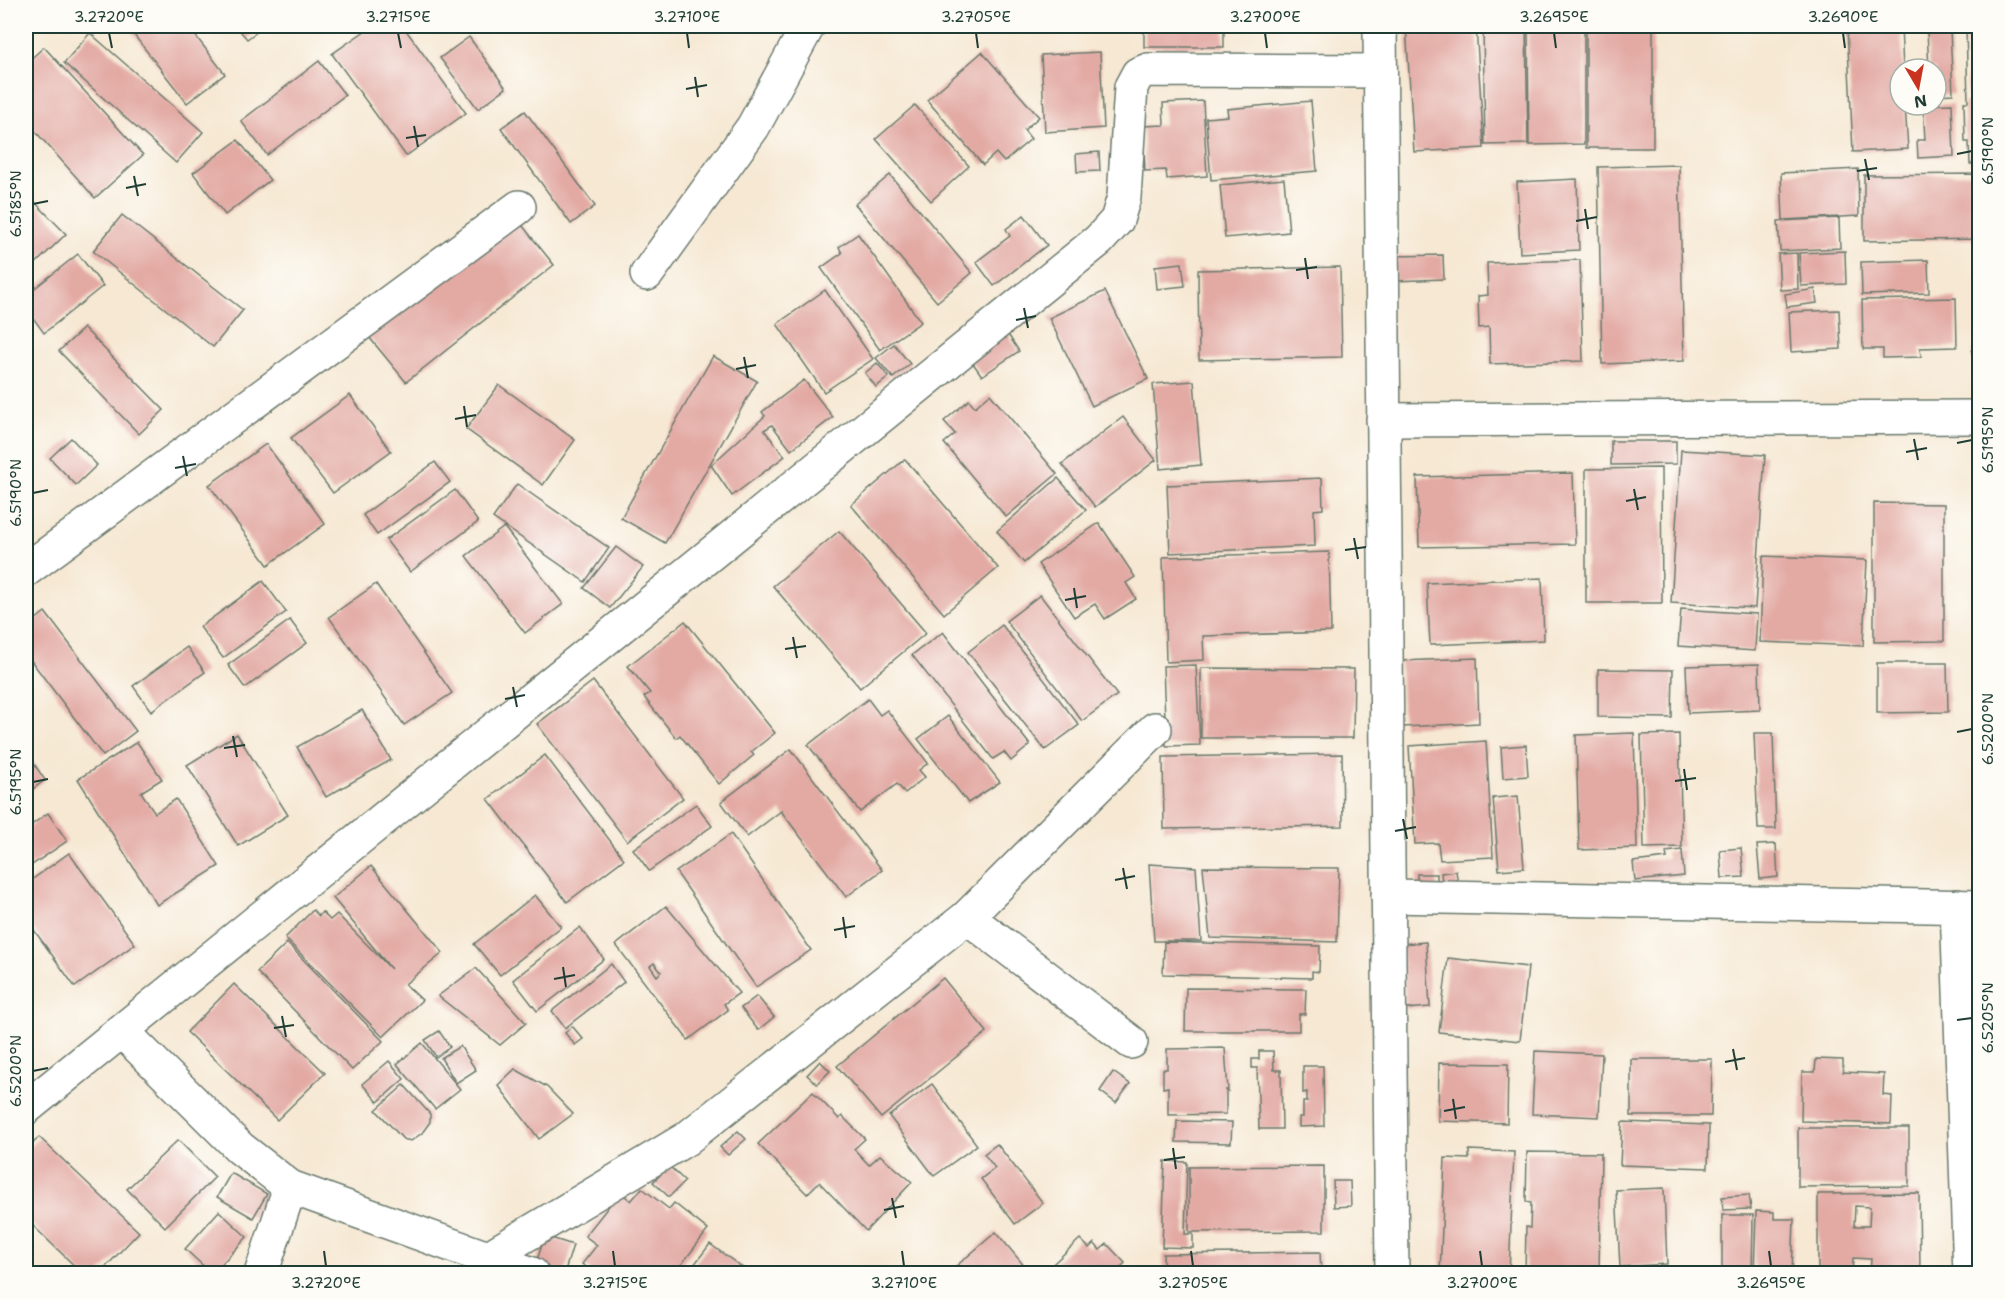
<svg xmlns="http://www.w3.org/2000/svg" width="2005" height="1299" viewBox="0 0 2005 1299" font-family="'Shantell Sans',sans-serif">
<style>
.building{fill:#e3aaa4;fill-rule:evenodd}
.lines{fill:none;stroke-linecap:round;stroke-linejoin:round}
.minor-casing{stroke:#6a796c;stroke-width:36}
.minor{stroke:#fff;stroke-width:33}
.ticks{fill:none;stroke:#1f3d34;stroke-width:2}
.neatline{fill:none;stroke:#1f3d34;stroke-width:2}
.ticks-label{font-size:15px;text-anchor:middle;fill:#1f3d34}
</style>
<rect width="100%" height="100%" fill="#fdfcf7"/>
<filter id="ink" filterUnits="userSpaceOnUse"><feTurbulence type="fractalNoise" baseFrequency=".0167" numOctaves="2"/><feDisplacementMap in="SourceGraphic" scale="12" xChannelSelector="R" yChannelSelector="G"/><feConvolveMatrix kernelMatrix="1 2 1 2 8 2 1 2 1" color-interpolation-filters="sRGB"/></filter>
<filter id="wash" filterUnits="userSpaceOnUse"><feTurbulence type="fractalNoise" baseFrequency=".008" numOctaves="4" result="noise"/><feDisplacementMap in="SourceGraphic" scale="24" xChannelSelector="R" yChannelSelector="G"/><feGaussianBlur stdDeviation="1.35" result="paint"/><feColorMatrix in="noise" values="0 0 0 0 0 0 0 0 0 0 0 0 0 0 0 0 0 1.4 0 .05"/><feComposite in="paint" operator="in"/></filter>
<g filter="url(#wash)">
<rect width="100%" height="100%" fill="#f6e8d3"/>
<g id="blocks">
<g class="building">
<path d="M127 26H188L225 74 187 103Z"/>
<path d="M236 26H265L247 39Z"/>
<path d="M372 26H403L466 113 406 156 332 54Z"/>
<rect x="1144" y="26" width="80" height="21"/>
<path d="M1406 26H1476L1484 148 1414 152Z"/>
<path d="M1483 26H1526L1528 144 1485 145Z"/>
<path d="M1528 26H1584V144L1529 145Z"/>
<rect x="1586" y="26" width="67" height="122"/>
<path d="M1847 26H1901L1903 69H1900V105H1905L1908 149 1853 152Z"/>
<path d="M1969 26H1980V164H1970L1969 142H1965L1964 102H1968L1966 27Z"/>
<path d="M1950 29 1953 94 1936 95V69H1929L1927 31Z"/>
<path d="M90 33 203 132 176 163 64 63Z"/>
<path d="M469 37 506 88 478 109 440 58Z"/>
<path d="M44 47 143 155 95 198 26 121V63Z"/>
<path d="M982 52 1039 117 1024 130 1031 139 1004 162 996 153 983 165 927 100Z"/>
<path d="M1100 52 1104 128 1045 132 1041 55Z"/>
<path d="M319 61 345 95 267 155 241 121Z"/>
<path d="M1203 101 1207 176 1167 179 1166 170 1145 171 1143 126 1164 125 1163 103Z"/>
<path d="M1311 101 1317 171 1211 180 1206 118 1228 116 1227 109Z"/>
<path d="M1952 104 1954 156 1918 158 1917 140H1925L1923 105Z"/>
<path d="M915 105 969 166 931 201 876 139Z"/>
<path d="M525 111 595 206 571 224 501 128Z"/>
<path d="M238 140 270 180 225 215 193 173Z"/>
<path d="M1099 152 1100 171 1077 172 1076 154Z"/>
<path d="M1679 165 1684 361 1602 364 1598 167Z"/>
<path d="M1858 169 1859 216 1783 220 1781 173Z"/>
<path d="M1980 174V239L1864 241V175Z"/>
<path d="M890 175 972 273 937 302 855 204Z"/>
<path d="M1284 179 1289 232 1225 238 1220 185Z"/>
<path d="M1577 179 1579 250 1520 253 1517 182Z"/>
<path d="M26 193 66 234 26 273Z"/>
<path d="M122 215 243 310 213 347 93 251Z"/>
<path d="M1024 215 1047 245 994 286 976 262 1010 236 1006 229Z"/>
<path d="M1839 218 1840 248 1780 251 1778 221Z"/>
<path d="M518 220 554 265 406 382 369 337Z"/>
<path d="M858 234 921 322 880 350 821 268 842 253 839 247Z"/>
<path d="M1845 251 1846 284 1801 286 1799 253Z"/>
<path d="M1797 253 1798 289 1780 290 1778 254Z"/>
<path d="M78 254 103 286 44 333 26 308V295Z"/>
<path d="M1443 255 1444 279 1395 281 1394 256Z"/>
<path d="M1580 260 1583 361 1490 364 1489 327 1479 328 1478 296 1488 295 1487 263Z"/>
<path d="M1928 260 1929 293 1862 295 1861 262Z"/>
<path d="M1182 263 1185 286 1157 289 1155 266Z"/>
<path d="M1340 267 1342 357 1199 360 1198 270Z"/>
<path d="M1815 289 1817 303 1787 307 1785 294Z"/>
<path d="M825 290 873 359 824 392 777 324Z"/>
<path d="M1105 291 1148 379 1092 406 1049 318Z"/>
<path d="M1956 298 1957 347 1920 348 1921 357 1883 358V349H1863L1862 300Z"/>
<path d="M1839 310 1841 349 1791 352 1789 312Z"/>
<path d="M84 328 164 410 139 434 59 351Z"/>
<path d="M1007 333 1019 351 982 376 970 359Z"/>
<path d="M894 344 910 364 893 378 876 358Z"/>
<path d="M1972 350H1980V385H1975Z"/>
<path d="M713 356 757 381 665 543 621 518Z"/>
<path d="M877 363 889 377 876 387 865 373Z"/>
<path d="M804 380 833 417 791 450 772 425 764 430 785 456 732 496 711 465 765 416 762 412Z"/>
<path d="M1194 381 1201 465 1160 469 1153 384Z"/>
<path d="M499 385 575 440 543 485 466 429Z"/>
<path d="M990 394 1057 474 1006 517 944 443 955 434 944 421 969 400 975 407Z"/>
<path d="M350 395 391 451 333 493 291 438Z"/>
<path d="M1123 417 1156 460 1095 507 1062 464Z"/>
<path d="M71 438 97 465 76 485 50 458Z"/>
<path d="M1611 441H1676V464L1611 465Z"/>
<path d="M266 444 325 524 268 565 209 485Z"/>
<path d="M1681 450 1765 455 1755 608 1671 603Z"/>
<path d="M905 459 998 568 944 614 851 505Z"/>
<path d="M435 462 450 482 377 535 363 515Z"/>
<path d="M1661 468 1662 603H1586V469Z"/>
<path d="M1573 473 1575 544 1419 547 1417 477Z"/>
<path d="M1058 478 1086 510 1024 563 997 531Z"/>
<path d="M1322 478 1323 509 1314 510 1315 546 1170 553 1167 485Z"/>
<path d="M517 484 609 548 585 582 493 518Z"/>
<path d="M455 490 478 522 410 572 386 540Z"/>
<path d="M1874 503 1944 504V641L1874 642Z"/>
<path d="M1099 523 1135 577 1126 583 1136 599 1105 619 1095 604 1074 617 1038 564Z"/>
<path d="M504 527 563 604 525 633 466 556Z"/>
<path d="M839 531 926 633 860 688 773 586Z"/>
<path d="M616 547 643 567 610 608 584 588Z"/>
<path d="M1329 552 1331 632 1203 636 1204 660 1166 662 1163 557Z"/>
<path d="M1763 556 1867 560 1863 646 1760 642Z"/>
<path d="M1542 578 1544 640 1430 645 1427 583Z"/>
<path d="M263 581 286 612 223 658 200 627Z"/>
<path d="M376 584 452 693 404 725 329 617Z"/>
<path d="M1040 595 1117 695 1082 721 1006 621Z"/>
<path d="M1681 609 1757 614 1755 651 1678 646Z"/>
<path d="M45 612 136 731 103 756 26 654V627Z"/>
<path d="M290 620 307 643 245 688 228 665Z"/>
<path d="M685 621 775 733 751 752 754 755 719 784 680 735 676 738 644 697 650 693 628 666Z"/>
<path d="M1002 625 1079 725 1045 750 968 652Z"/>
<path d="M943 632 1030 745 1011 761 1004 752 993 759 912 655Z"/>
<path d="M187 647 205 672 151 711 133 686Z"/>
<path d="M1477 658 1479 723 1403 727 1400 661Z"/>
<path d="M1877 663H1947L1948 712 1877 713Z"/>
<path d="M1759 664 1760 710 1688 713 1686 666Z"/>
<path d="M1196 665 1200 745 1166 746 1163 666Z"/>
<path d="M1201 668 1354 669 1353 738H1201Z"/>
<path d="M1598 669 1673 670 1672 718 1598 717Z"/>
<path d="M593 681 683 798 627 841 537 724Z"/>
<path d="M868 699 880 715 887 710 928 763 919 770 925 777 905 793 897 784 860 812 808 745Z"/>
<path d="M362 710 391 760 326 797 297 747Z"/>
<path d="M948 716 1000 782 968 803 918 739Z"/>
<path d="M1634 733 1637 848 1579 850 1576 735Z"/>
<path d="M1754 733H1773L1776 829H1758Z"/>
<path d="M237 734 288 815 238 846 187 765Z"/>
<path d="M1679 734 1682 847 1644 848 1641 735Z"/>
<path d="M1486 741 1493 857 1440 860 1438 843 1415 844 1409 746Z"/>
<path d="M137 742 162 779 141 792 155 813 176 799 219 866 157 905 78 779Z"/>
<path d="M1526 745 1528 776 1503 778 1501 747Z"/>
<path d="M791 749 882 870 846 897 781 811 747 837 721 802Z"/>
<path d="M26 752 45 780 26 794Z"/>
<path d="M1342 754 1343 826 1164 829 1163 757Z"/>
<path d="M545 755 624 859 567 902 488 799Z"/>
<path d="M1518 796 1524 868 1499 870 1493 798Z"/>
<path d="M696 804 712 826 649 871 633 849Z"/>
<path d="M48 813 67 841 26 869V829Z"/>
<path d="M731 834 811 950 756 987 676 872Z"/>
<path d="M1776 844 1778 877 1760 879 1757 845Z"/>
<path d="M1741 848 1744 877 1722 878 1720 850Z"/>
<path d="M1682 850 1684 876 1635 881 1633 862 1667 858 1666 852Z"/>
<path d="M69 853 135 944 75 987 26 919V884Z"/>
<path d="M1149 864 1196 867 1201 941H1154Z"/>
<path d="M371 866 443 953 405 984 422 1000 383 1037 285 938 313 910 319 916 322 912 330 920 337 914 391 969 333 898Z"/>
<path d="M1203 867 1339 868 1337 942 1210 938Z"/>
<path d="M1456 871 1459 890 1443 892 1441 873Z"/>
<rect x="1417" y="874" width="20" height="19"/>
<path d="M535 895 561 927 500 975 474 944Z"/>
<path d="M666 906 739 993 724 1004 728 1010 688 1040 616 945ZM654 963 661 972 657 976 650 966Z"/>
<path d="M580 927 604 959 537 1011 513 980Z"/>
<path d="M1164 942 1320 946 1319 972 1312 971V978L1163 974Z"/>
<path d="M1426 942 1430 1007 1406 1009 1401 944Z"/>
<path d="M287 943 383 1041 352 1070 257 972Z"/>
<path d="M1448 958 1528 967 1520 1041 1439 1032Z"/>
<path d="M611 964 624 982 565 1028 552 1011Z"/>
<path d="M476 968 526 1023 500 1045 438 996Z"/>
<path d="M943 978 987 1032 881 1118 837 1066Z"/>
<path d="M234 984 325 1073 277 1120 187 1032Z"/>
<path d="M1186 988 1306 989 1305 1014H1299V1031H1185Z"/>
<path d="M757 996 774 1017 758 1030 741 1008Z"/>
<path d="M572 1026 583 1039 575 1045 565 1033Z"/>
<path d="M439 1031 450 1047 436 1057 425 1040Z"/>
<path d="M422 1043 460 1089 435 1109 397 1064Z"/>
<path d="M460 1046 476 1070 456 1083 441 1058Z"/>
<path d="M1225 1048 1228 1091 1226 1090V1114L1168 1115V1087L1163 1088V1069H1167V1049Z"/>
<path d="M1259 1051H1273L1274 1070H1281L1282 1129H1259L1257 1068H1252V1059H1259Z"/>
<path d="M1535 1051 1602 1054 1599 1117 1532 1114Z"/>
<path d="M1631 1059H1712L1711 1116H1631Z"/>
<path d="M1816 1059 1843 1060V1072L1884 1074 1883 1095 1892 1096 1891 1124 1801 1121 1802 1072H1815Z"/>
<path d="M389 1061 404 1079 378 1102 362 1084Z"/>
<path d="M820 1061 830 1071 817 1084 807 1075Z"/>
<path d="M1439 1063 1508 1064 1507 1123 1438 1121Z"/>
<path d="M1303 1066H1323L1324 1126 1299 1127V1117H1303V1102H1307V1092L1303 1093Z"/>
<path d="M515 1069 547 1087 573 1114 539 1139 498 1085Z"/>
<path d="M1113 1072 1130 1084 1116 1103 1100 1091Z"/>
<path d="M932 1084 977 1145 934 1176 889 1116Z"/>
<path d="M404 1085 430 1114V1122L422 1133 411 1141 403 1139 376 1110Z"/>
<path d="M813 1092 839 1119 842 1116 865 1139 854 1149 869 1165 880 1155 912 1182 866 1231 819 1182 807 1194 758 1144Z"/>
<path d="M1177 1121 1232 1122 1231 1143 1176 1142Z"/>
<path d="M1622 1122 1709 1125 1708 1168 1620 1165Z"/>
<path d="M1798 1128H1909V1186L1798 1187Z"/>
<path d="M738 1131 746 1139 728 1155 720 1147Z"/>
<path d="M39 1137 139 1232 99 1274H83L26 1219V1151Z"/>
<path d="M178 1140 215 1177 165 1227 127 1189Z"/>
<path d="M997 1144 1043 1203 1015 1224 981 1179 995 1168 984 1154Z"/>
<path d="M1469 1150 1514 1152 1509 1274H1440L1445 1158 1469 1159Z"/>
<path d="M1527 1152 1601 1153 1599 1274H1525L1526 1227 1530 1228 1531 1203 1526 1202Z"/>
<path d="M1165 1161 1187 1162 1185 1234H1193V1248L1162 1247Z"/>
<path d="M669 1166 685 1181 669 1197 653 1182Z"/>
<path d="M1324 1166V1231L1189 1232V1167Z"/>
<path d="M231 1173 267 1194 253 1218 217 1197Z"/>
<path d="M1333 1181H1350L1351 1206 1334 1207Z"/>
<path d="M642 1188 669 1209 674 1203 708 1230 674 1274H587L590 1270 582 1264 597 1245 585 1236 620 1192 631 1201Z"/>
<path d="M1664 1188 1667 1264 1620 1267 1616 1190Z"/>
<path d="M1919 1193 1920 1274H1870L1871 1259 1853 1258 1852 1274H1818V1194ZM1855 1206 1870 1207 1869 1226H1854Z"/>
<path d="M1749 1195 1751 1209 1723 1210 1722 1197Z"/>
<path d="M219 1211 247 1237 212 1274 185 1249Z"/>
<path d="M1756 1211 1774 1212V1219H1794L1792 1274H1754Z"/>
<path d="M1722 1215H1753L1752 1274H1722Z"/>
<path d="M996 1232 1031 1274H947Z"/>
<path d="M545 1236 573 1245 564 1274 533 1272Z"/>
<path d="M1080 1239 1089 1248 1094 1243 1100 1250 1107 1244 1125 1263 1114 1274H1042Z"/>
<path d="M710 1244 744 1269 740 1274H687Z"/>
<path d="M1320 1252 1321 1274H1164L1163 1254Z"/>
<rect x="1625" y="1271" width="52" height="3"/>
</g>
</g>
</g>
<g filter="url(#ink)">
<use href="#blocks" fill-opacity="0" stroke="#6a796c" stroke-width="1.5"/>
<g class="lines">
<g class="minor-casing">
<g id="minor">
<path d="M1380 26 1392 1274"/>
<path d="M647 274 753 127 808 26"/>
<path d="M1383 420 1980 417"/>
<path d="M26 570 519 207"/>
<path d="M1388 896 1980 907"/>
<path d="M1957 906 1970 1274"/>
<path d="M967 917 1131 1042"/>
<path d="M123 1032 240 1148 290 1187 532 1274"/>
<path d="M26 1108 1099 240 1117 220 1124 197 1131 87 1138 74 1148 70 1380 71"/>
<path d="M489 1257 686 1139 967 917 1155 729"/>
<path d="M261 1274 290 1187"/>
</g>
</g>
<use href="#minor" class="minor"/>
</g>
</g>
<path class="ticks" d="M109 33 112 48M398 33 401 48M687 33 689 48M976 33 978 48M1265 33 1267 48M1554 33 1556 48M1843 33 1845 48M695 77 698 97M686 89 707 85M414 126 418 147M406 138 426 135M1957 154 1972 151M1865 159 1869 180M1857 171 1877 168M134 176 138 196M126 188 146 184M33 204 48 201M1585 209 1588 229M1576 221 1597 217M1305 258 1308 279M1296 270 1317 267M1024 308 1028 328M1016 320 1036 316M744 357 748 378M736 369 756 365M464 406 467 427M455 419 476 415M1914 439 1918 460M1957 443 1972 440M1906 452 1927 448M183 456 187 476M175 468 196 464M1634 489 1638 510M33 493 48 490M1626 501 1646 497M1354 538 1358 559M1345 550 1366 547M1074 588 1077 608M1065 600 1086 596M793 637 797 658M785 649 806 646M513 687 517 707M505 699 525 695M1957 732 1972 729M233 736 237 757M224 748 245 745M1684 769 1687 790M1675 781 1696 778M33 782 48 779M1403 819 1407 839M1395 831 1416 827M1123 868 1127 889M1115 880 1135 876M843 917 846 938M834 930 855 926M563 967 566 987M554 979 575 975M282 1016 286 1037M1957 1020 1972 1018M274 1028 294 1025M1733 1049 1737 1070M1725 1062 1745 1058M33 1071 48 1068M1453 1099 1456 1119M1444 1111 1465 1107M1173 1148 1176 1169M1164 1160 1185 1157M892 1198 896 1218M884 1210 904 1206M324 1251 326 1266M613 1251 615 1266M902 1251 904 1266M1191 1251 1193 1266M1480 1251 1482 1266M1769 1251 1771 1266"/>
<rect width="2005" height="1299" fill="none" stroke="#fdfcf7" stroke-width="66"/>
<g transform="translate(1918 87) rotate(170)"><circle r="28" fill="#fdfcf7" stroke="#a4b0a9" stroke-width="1.5"/>
<path d="M0-4.5L10 22L0 15L-10 22Z" fill="#c8321e"/>
<text y="-9" font-size="16" font-weight="bold" text-anchor="middle" fill="#1f3d34">N</text>
</g>
<rect x="33" y="33" width="1939" height="1233" class="neatline"/>
<g class="ticks-label">
<text x="109" y="22">3.2720°E</text>
<text x="398" y="22">3.2715°E</text>
<text x="687" y="22">3.2710°E</text>
<text x="976" y="22">3.2705°E</text>
<text x="1265" y="22">3.2700°E</text>
<text x="1554" y="22">3.2695°E</text>
<text x="1843" y="22">3.2690°E</text>
<text transform="translate(1988 151) rotate(-90)" y="5">6.5190°N</text>
<text transform="translate(16 204) rotate(-90)" y="5">6.5185°N</text>
<text transform="translate(1988 440) rotate(-90)" y="5">6.5195°N</text>
<text transform="translate(16 493) rotate(-90)" y="5">6.5190°N</text>
<text transform="translate(1988 729) rotate(-90)" y="5">6.5200°N</text>
<text transform="translate(16 782) rotate(-90)" y="5">6.5195°N</text>
<text transform="translate(1988 1018) rotate(-90)" y="5">6.5205°N</text>
<text transform="translate(16 1071) rotate(-90)" y="5">6.5200°N</text>
<text x="326" y="1288">3.2720°E</text>
<text x="615" y="1288">3.2715°E</text>
<text x="904" y="1288">3.2710°E</text>
<text x="1193" y="1288">3.2705°E</text>
<text x="1482" y="1288">3.2700°E</text>
<text x="1771" y="1288">3.2695°E</text>
</g>
</svg>
